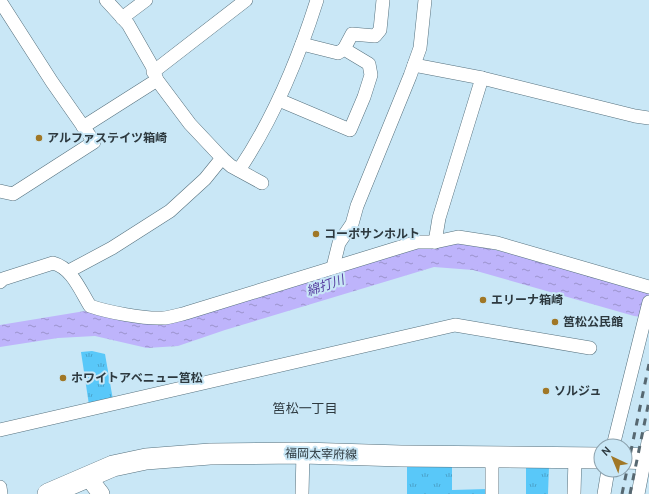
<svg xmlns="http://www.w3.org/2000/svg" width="649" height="494" viewBox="0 0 649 494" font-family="Cabin,'Noto Sans JP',sans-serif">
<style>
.grass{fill:url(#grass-tufts)}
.water{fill:url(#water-ripples)}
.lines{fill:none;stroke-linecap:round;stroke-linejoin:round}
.minor-casing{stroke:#56717e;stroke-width:14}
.tertiary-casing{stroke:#56717e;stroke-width:18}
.primary-casing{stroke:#56717e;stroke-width:22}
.minor{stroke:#fff;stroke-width:13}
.tertiary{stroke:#fff;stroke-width:17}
.primary{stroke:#fff;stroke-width:21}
.rail{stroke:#576871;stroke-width:3;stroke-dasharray:7 7;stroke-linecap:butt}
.poi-dot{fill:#a07726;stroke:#c9e7f6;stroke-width:1.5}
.labels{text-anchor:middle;stroke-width:4;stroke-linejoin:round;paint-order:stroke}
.poi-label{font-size:12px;font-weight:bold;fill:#2d393f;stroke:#c9e7f6;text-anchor:start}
.street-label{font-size:12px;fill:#2d393f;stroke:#c9e7f6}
.water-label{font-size:13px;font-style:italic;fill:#573fa2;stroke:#c9e7f6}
.neighbourhood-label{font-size:13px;fill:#2d393f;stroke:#c9e7f6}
</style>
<defs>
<pattern id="grass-tufts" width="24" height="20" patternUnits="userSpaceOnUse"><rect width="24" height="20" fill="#59c8f9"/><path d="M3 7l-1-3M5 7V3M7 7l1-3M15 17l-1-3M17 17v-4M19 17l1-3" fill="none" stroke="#4aa3cb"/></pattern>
<pattern id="water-ripples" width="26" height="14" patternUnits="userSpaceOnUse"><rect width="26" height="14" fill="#beb4fb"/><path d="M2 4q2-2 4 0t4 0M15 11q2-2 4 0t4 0" fill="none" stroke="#9b93cd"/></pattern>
</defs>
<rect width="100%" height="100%" fill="#c9e7f6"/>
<g class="grass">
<path d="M92 351 105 354 113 400 89 405 81 352Z"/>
<path d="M407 464H452V490L487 489V494H407Z"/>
<path d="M526 466H549L548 494H526Z"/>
</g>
<path class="water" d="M417 244H469L531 258 649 291V318L634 316 473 270 434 267 225 330 178 346 147 348 95 336 58 338 0 347V325L85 311 159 324Z"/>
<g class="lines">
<g class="minor-casing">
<g id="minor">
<path d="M0 1 52 82 94 142 13 194 0 191"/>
<path d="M122 18 146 0"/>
<path d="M344 49 352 34 375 36 380 30 383 0"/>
<path d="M414 65 482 78 635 116 649 118"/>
<path d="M153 72 246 0"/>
<path d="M279 100 350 130 364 97 371 75 369 64 344 49 338 53 302 44"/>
<path d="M83 127 157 80"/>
<path d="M222 158 231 166 262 183"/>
<path d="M239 170C274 118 298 60 317 0"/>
<path d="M435 242 439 218 482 78"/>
<path d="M333 267 339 243 352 224 357 206 410 76 420 48 425 0"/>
<path d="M69 271 112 248 170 211 205 179 222 158 190 124 157 80 152 66 128 24 106 0"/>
<path d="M0 282 3 279 53 263C72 268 80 290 90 306 107 312 144 319 162 318 170 318 178 315 186 313L417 242H435L458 237 497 243 649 287"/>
<path d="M0 430 455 325 590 348"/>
<path d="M613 446 649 302"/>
<path d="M492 457V494"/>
<path d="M0 487 1 494"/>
<path d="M302 494 303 453"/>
<path d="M574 494 575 458"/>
<path d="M604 494 608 470"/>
<path d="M638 494 649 437"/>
</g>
</g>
<g class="tertiary-casing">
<path id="tertiary" d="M88 477 101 494"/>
</g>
<g class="primary-casing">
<g id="primary">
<path d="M625 458 649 459"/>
<path d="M48 494 113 466 146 459 210 454 303 453 401 456 601 458"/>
</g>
</g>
<use href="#minor" class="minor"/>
<use href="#tertiary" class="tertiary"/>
<use href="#primary" class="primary"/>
<g class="rail">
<path d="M622 494 649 364"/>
<path d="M630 494 649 401"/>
</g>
</g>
<g class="poi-dot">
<circle cx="39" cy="138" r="4"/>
<circle cx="316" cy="234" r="4"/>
<circle cx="483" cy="300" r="4"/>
<circle cx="555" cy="322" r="4"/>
<circle cx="63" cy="378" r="4"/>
<circle cx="546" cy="391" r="4"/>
</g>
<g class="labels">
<g class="poi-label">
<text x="47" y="142">アルファステイツ箱崎</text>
<text x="324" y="238">コーポサンホルト</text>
<text x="491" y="304">エリーナ箱崎</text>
<text x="563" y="326">筥松公民館</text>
<text x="71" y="382">ホワイトアベニュー筥松</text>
<text x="554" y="395">ソルジュ</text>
</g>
<g class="street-label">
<text transform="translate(321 454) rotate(1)" y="4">福岡太宰府線</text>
</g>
<g class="water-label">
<text transform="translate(325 285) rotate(-19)" y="5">綿打川</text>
</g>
<g class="neighbourhood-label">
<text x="305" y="413">筥松一丁目</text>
</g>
</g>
<g transform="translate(613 458) rotate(316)"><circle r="19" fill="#c9e7f6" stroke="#8ba1ad"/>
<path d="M0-3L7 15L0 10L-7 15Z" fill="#a07726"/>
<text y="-6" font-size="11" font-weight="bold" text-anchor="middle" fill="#2d393f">N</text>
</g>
</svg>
